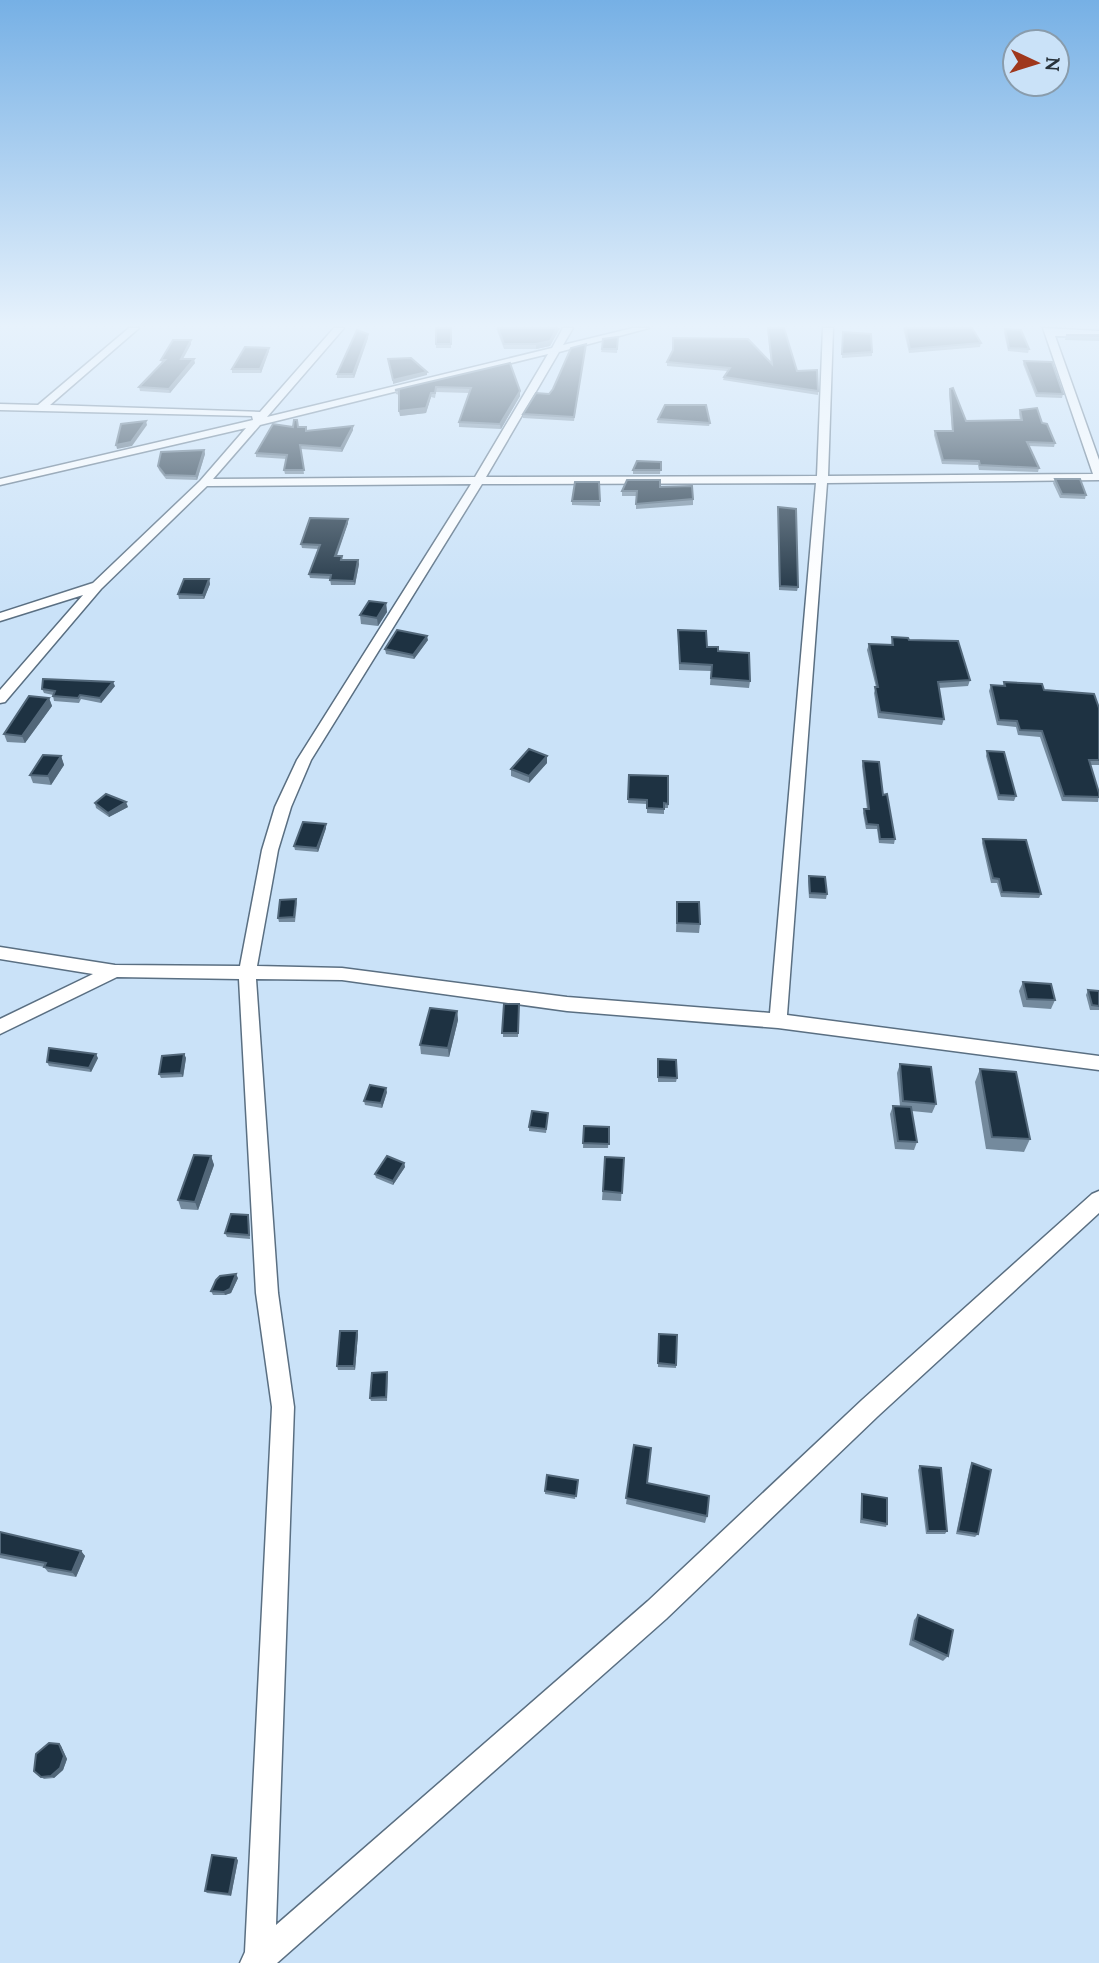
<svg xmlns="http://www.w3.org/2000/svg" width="1099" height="1963" viewBox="0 0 1099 1963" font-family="Lora,serif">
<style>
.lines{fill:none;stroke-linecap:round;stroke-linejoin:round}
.street-casing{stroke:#5a6f82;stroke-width:3}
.street{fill:#fff;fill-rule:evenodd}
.wall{fill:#748a9d}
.shaded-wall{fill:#526779}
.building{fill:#1e3242;stroke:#526779;stroke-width:2}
</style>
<rect width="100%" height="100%" fill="#cae2f8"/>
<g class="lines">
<g class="street-casing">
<path id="street" d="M129 328H139L50 405 260 412 334 328H344L267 417 552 348 563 328H573L563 345 633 328H649L559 352 486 477 817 476 823 328H833L828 476 1093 474 1043 328 1099 331V337L1055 336 1099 460V480L827 483 787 1015 1099 1056V1070L778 1028 567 1011 342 980 256 979 278 1293 294 1407 276 1925 648 1601 862 1400 1092 1194 1099 1191V1213L878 1416 666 1619 277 1963H240L245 1952 272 1407 256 1293 239 979 117 977 0 1034V1019L93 974 0 959V947L115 965 240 966 262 850 275 807 297 760 471 484 207 486 101 589 5 702 0 703V690L83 595 0 621V613L93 583 200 481 246 428 0 485V479L253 420 252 416 0 410V404L38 405ZM548 354 475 477 213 479 260 425ZM816 483 770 1013 567 997 342 968 257 966 278 850 291 807 311 760 482 484Z"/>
</g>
<use href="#street" class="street"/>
</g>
<g class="wall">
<rect x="436" y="328" width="15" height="20"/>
<path d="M496 328H560L550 346 536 349H504Z"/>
<path d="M767 328H784L797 371 818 391V395L723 380 724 377 727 371 667 366V362L673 350 771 363Z"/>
<path d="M903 328H972L981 343 980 347 909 353Z"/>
<path d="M1005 329 1029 349 1028 353 1008 351 1004 333Z"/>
<path d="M368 334V338L354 378H337V374Z"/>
<path d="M1066 335H1099V341L1065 340Z"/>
<path d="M843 336 872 352V356L842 358Z"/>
<path d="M618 337 617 353 601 352 602 349Z"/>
<path d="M191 340V344L183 359 195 363 170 393 140 391 139 387 162 363 161 360Z"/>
<path d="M586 344 574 421 523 418V414L549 394Z"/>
<path d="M269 348V351L261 373H232V369Z"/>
<path d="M1024 361 1063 394 1062 398 1036 397 1023 364Z"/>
<path d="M510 363 520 391V396L501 429 459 427V422L469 393 436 392 435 398 431 397 426 413 400 416 399 395 396 394 395 390Z"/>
<path d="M950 389 966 421 1020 420 1019 414 1020 410 1042 423 1055 443 1054 447 1029 446 1039 468 1038 472 979 470 978 465 942 464 934 435 935 431H952L949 393Z"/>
<path d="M658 419 710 423 709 426 657 423Z"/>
<path d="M353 426V430L342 452 301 449 304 474H285L284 470 287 459 256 457V453L293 427H298L306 431Z"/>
<path d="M204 450 205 454 197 480 166 479 159 470 158 466Z"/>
<path d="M661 462 660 474H633V470Z"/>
<path d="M1055 479 1086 495 1085 499 1060 498 1053 483Z"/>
<path d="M599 482 600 506 572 505V501Z"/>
<path d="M660 487 693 499V505L636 509V496H622V491Z"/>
<path d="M778 507 798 587 797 591 779 590Z"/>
<path d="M348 523 337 556H342V560H358L359 564 355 585H331L330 579 310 578 309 574 318 549 302 548 301 544Z"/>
<path d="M209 579 210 584 204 599H179L178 594Z"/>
<path d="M386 603 387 612 378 626 361 624 360 615Z"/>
<path d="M678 630 707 647 718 651 750 681 749 688 710 685 711 671 679 670Z"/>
<path d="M892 637 909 640 970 680 968 686 939 688 944 719 942 725 878 718 874 693 876 687 867 650 869 644 891 645Z"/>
<path d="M428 640 414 659 386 654 385 649Z"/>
<path d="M1004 682 1044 690 1099 708V765H1090L1099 793 1098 802 1062 801 1040 737 1018 735 1016 727 997 725 989 691 991 685 1003 686Z"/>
<path d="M115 686 101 703 81 699 79 703 54 701 53 696V695L44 693 42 689Z"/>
<path d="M49 698 52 706 25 743 7 742 4 734Z"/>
<path d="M987 751 1016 796 1014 801 998 800 986 756Z"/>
<path d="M61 756 64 765 51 785 33 783 30 775Z"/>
<path d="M863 761 883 795 895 839 894 844 879 843 877 829H866L863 813 864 809H867L862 766Z"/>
<path d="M547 763 529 783 511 776V769Z"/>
<path d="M629 775 668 804V808H664V814L647 813V804L628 803Z"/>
<path d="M95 803 128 807 109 817 96 808Z"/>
<path d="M326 828 318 852 295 850 294 846Z"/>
<path d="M983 839 1041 894 1039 898 1001 897 997 883H991L982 843Z"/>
<path d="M809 876 827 894 826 899 809 898 808 881Z"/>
<path d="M296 899 297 903 295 922H279L278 918Z"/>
<path d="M677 902 700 924 699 933 676 932Z"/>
<path d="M1023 982 1055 1000 1051 1009 1023 1007 1019 991Z"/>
<path d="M1088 990 1099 991V1010H1090L1086 995Z"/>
<path d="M504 1004H519L518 1037H503Z"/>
<path d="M457 1011 458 1020 449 1057 421 1054 420 1045Z"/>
<path d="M184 1054 186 1058 183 1077 161 1078 159 1074Z"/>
<path d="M98 1058 91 1072 49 1066 47 1062Z"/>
<path d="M658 1059 677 1078 676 1082H658Z"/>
<path d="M900 1064 936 1104 932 1113 912 1111 917 1142 914 1150 895 1149 890 1114 893 1106H900L897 1073Z"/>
<path d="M980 1069 1030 1139 1024 1152 986 1149 975 1082Z"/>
<path d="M387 1092 382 1108 365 1105 364 1101Z"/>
<path d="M548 1117 546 1133 529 1131V1127Z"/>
<path d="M584 1126 609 1127 608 1148H583Z"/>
<path d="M211 1156 214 1165 198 1210 181 1209 178 1200Z"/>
<path d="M605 1157 624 1158 621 1201 602 1200Z"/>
<path d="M404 1163 405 1167 393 1185 376 1178 375 1174Z"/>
<path d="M249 1219 250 1239 227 1237 225 1233Z"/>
<path d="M238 1278 231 1293 225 1295H213L211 1291Z"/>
<path d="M358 1334 355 1370H338L337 1366Z"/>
<path d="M659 1334 676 1365V1368L658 1367Z"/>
<path d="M387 1372 388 1376 387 1401H371L370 1398Z"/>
<path d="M634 1445 647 1483 707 1516 705 1523 626 1504Z"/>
<path d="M972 1463 978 1534 975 1537 956 1534 970 1467Z"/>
<path d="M920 1466 947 1531 945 1534H926L918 1470Z"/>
<path d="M578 1480 575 1499 545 1494V1491Z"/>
<path d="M862 1494 887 1524 886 1527 860 1523 861 1497Z"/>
<path d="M0 1532 81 1551 85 1556 76 1577 48 1572 44 1567 0 1558Z"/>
<path d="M918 1615 948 1656 943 1661 909 1645 914 1620Z"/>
<path d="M59 1744 61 1746 67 1759 63 1770 54 1778 44 1779 41 1777Z"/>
<path d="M238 1860 231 1896 207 1893 205 1891Z"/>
</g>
<g class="shaded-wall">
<path d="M557 328H560L550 346 536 349V344Z"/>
<path d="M368 334V338L354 378 353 374Z"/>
<path d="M191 340V344L181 362V359Z"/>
<path d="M269 348V351L261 373 260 369Z"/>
<path d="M194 359 195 363 170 393 169 389Z"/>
<path d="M427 372V375L393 384V380Z"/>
<path d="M520 391V396L501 429 500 424Z"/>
<path d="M431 393V397L426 413 400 416 399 411Z"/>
<path d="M146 421 147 425 132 446 117 449 116 445Z"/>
<path d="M353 426V430L342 452 341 448Z"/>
<path d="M204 450 205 454 197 480 196 476Z"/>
<path d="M348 519V523L335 560V556Z"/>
<path d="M358 560 359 564 355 585 354 581Z"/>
<path d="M209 579 210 584 204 599 203 595Z"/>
<path d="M386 603 387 612 378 626 377 618Z"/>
<path d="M427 636 428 640 414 659 413 655Z"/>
<path d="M113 682 115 686 101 703 100 698Z"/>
<path d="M49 698 52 706 25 743 22 736Z"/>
<path d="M61 756 64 765 51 785 48 776Z"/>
<path d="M547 756V763L529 783V776Z"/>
<path d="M126 802 128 807 109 817 108 813Z"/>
<path d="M326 824V828L318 852 317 848Z"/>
<path d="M457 1011 458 1020 449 1057 448 1048Z"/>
<path d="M96 1054 98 1058 91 1072 89 1068Z"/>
<path d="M184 1054 186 1058 183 1077 181 1073Z"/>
<path d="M386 1088 387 1092 382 1108 381 1103Z"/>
<path d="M211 1156 214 1165 198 1210 195 1202Z"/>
<path d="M404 1163 405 1167 393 1185V1181Z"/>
<path d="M236 1274 238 1278 231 1293 225 1295 224 1292Z"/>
<path d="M357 1331 358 1334 355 1370 354 1366Z"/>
<path d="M81 1551 85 1556 76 1577 72 1572Z"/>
<path d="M59 1744 61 1746 67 1759 63 1770 54 1778 51 1776Z"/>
<path d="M236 1858 238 1860 231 1896 229 1894Z"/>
</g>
<g class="building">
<rect x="436" y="328" width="15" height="16"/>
<path d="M498 328H557L550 341 536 344H504Z"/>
<path d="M768 328H784L797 371 817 370 818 391 724 377 730 368 667 362 673 350V338L748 339 772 364Z"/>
<path d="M905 328H972L981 343 910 349Z"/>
<path d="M1005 329 1021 330 1029 349 1009 348Z"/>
<path d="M357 330 368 334 353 374H337Z"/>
<path d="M843 332 871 334 872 352 842 354Z"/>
<path d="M1066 335H1099V336Z"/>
<path d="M618 337 617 349H602L603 339Z"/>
<path d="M173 340H191L181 359H194L169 389 139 387 165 360H161Z"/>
<path d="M586 344 574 417 523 414 536 393 549 394 553 389 571 348Z"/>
<path d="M245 347 269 348 260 369H232Z"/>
<path d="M411 358 427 372 393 380 388 359Z"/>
<path d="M1024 361 1052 362 1063 394 1037 393Z"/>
<path d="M510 363 520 391 500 424 459 422 471 388 436 387 435 393H431L426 408 399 411V390H395Z"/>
<path d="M953 388 966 421 1022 420 1020 410 1037 408 1042 423 1047 424 1055 443 1027 442 1039 468 980 465 979 461 943 460 935 431H953L950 389Z"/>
<path d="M665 405H706L710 423 658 419Z"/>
<path d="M294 420H297L298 427H306V431L353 426 341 448 300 445 304 470H284L287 455 256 453 273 424 293 427Z"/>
<path d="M146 421 131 442 116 445 121 424Z"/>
<path d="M204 450 196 476 165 475 158 466 161 452Z"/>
<path d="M637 461 661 462V470H633Z"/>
<path d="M1055 479H1080L1086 495 1062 494Z"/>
<path d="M627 480H660V487L692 486 693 499 636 504 637 491H622Z"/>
<path d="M575 482H599L600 501H572Z"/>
<path d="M778 507 796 509 798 587 780 586Z"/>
<path d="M310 518 348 519 335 556H342L341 560H358L354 581 330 580 331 575 309 574 320 545 301 544Z"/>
<path d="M184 579H209L203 595 178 594Z"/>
<path d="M369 601 386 603 377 618 360 615Z"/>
<path d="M397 630 427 636 413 655 385 649Z"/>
<path d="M678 630 706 631 707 647H718V651L749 653 750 681 711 678 712 665 680 663Z"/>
<path d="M892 637 908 638 909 640 958 641 970 680 938 682 944 719 880 712 875 687H878L869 644 893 645Z"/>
<path d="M43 679 113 682 100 698 80 695 78 698 53 696 55 691 42 689Z"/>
<path d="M1004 682 1042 684 1044 690 1094 694 1099 708V760H1089L1099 793V797L1064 796 1042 731 1020 730 1017 721 999 720 991 685 1005 686Z"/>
<path d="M29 696 49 698 22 736 4 734Z"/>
<path d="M529 749 547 756 529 776 511 769Z"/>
<path d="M987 751 1004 752 1016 796 999 795Z"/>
<path d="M43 755 61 756 48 776 30 775Z"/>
<path d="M863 761 879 762 883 795 887 794 895 839H880L878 825 867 824 864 809H869Z"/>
<path d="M629 775 668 776V804L664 803V809L647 808V800L628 799Z"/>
<path d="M106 794 126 802 108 813 95 803Z"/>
<path d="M303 822 326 824 317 848 294 846Z"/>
<path d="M983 839 1026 840 1041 894 1002 892 999 879 993 878Z"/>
<path d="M809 876 825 877 827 894 810 893Z"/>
<path d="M296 899 294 917 278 918 280 900Z"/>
<path d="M677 902H699L700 924 677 923Z"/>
<path d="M1023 982 1051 984 1055 1000 1027 999Z"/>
<path d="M1088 990 1099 991V1006L1092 1005Z"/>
<path d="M504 1004H519L518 1033H502Z"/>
<path d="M430 1008 457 1011 448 1048 420 1045Z"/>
<path d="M49 1048 96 1054 89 1068 47 1062Z"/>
<path d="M184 1054 181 1073 159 1074 162 1056Z"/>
<path d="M658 1059 676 1060 677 1078 658 1077Z"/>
<path d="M900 1064 931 1067 936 1104 903 1101Z"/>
<path d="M980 1069 1016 1072 1030 1139 992 1137Z"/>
<path d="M370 1085 386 1088 381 1103 364 1101Z"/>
<path d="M893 1106 911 1107 917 1142 898 1141Z"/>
<path d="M532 1111 548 1113 546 1129 529 1127Z"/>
<path d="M584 1126 609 1127V1144L583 1143Z"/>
<path d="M194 1155 211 1156 195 1202 178 1200Z"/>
<path d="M387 1156 404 1163 393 1181 375 1174Z"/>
<path d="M605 1157 624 1158 622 1193 603 1191Z"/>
<path d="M231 1214 248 1215 249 1235 225 1233Z"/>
<path d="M236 1274 230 1289 224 1292 211 1291 216 1280 220 1276Z"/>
<path d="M340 1331H357L354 1366H337Z"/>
<path d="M659 1334 677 1335 676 1365 658 1363Z"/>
<path d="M387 1372 386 1397 370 1398 372 1373Z"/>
<path d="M634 1445 651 1448 647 1483 709 1496 707 1516 626 1498Z"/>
<path d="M972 1463 991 1470 978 1534 958 1531Z"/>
<path d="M920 1466 941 1468 947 1531H928Z"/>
<path d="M547 1475 578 1480 576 1496 545 1491Z"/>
<path d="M862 1494 887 1498V1524L862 1519Z"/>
<path d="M0 1532 81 1551 72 1572 44 1567 46 1563 0 1554Z"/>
<path d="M918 1615 953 1630 948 1656 913 1640Z"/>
<path d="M49 1743 59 1744 64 1756 60 1768 51 1776 41 1777 34 1771 36 1754Z"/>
<path d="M212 1855 236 1858 229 1894 205 1891Z"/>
</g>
<linearGradient id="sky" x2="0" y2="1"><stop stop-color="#76b0e5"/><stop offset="0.54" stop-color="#e7f2fc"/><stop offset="1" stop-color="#e7f2fc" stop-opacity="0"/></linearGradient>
<rect width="1099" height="603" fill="url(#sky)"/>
<g transform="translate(1036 63) rotate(94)"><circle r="33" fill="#cae2f8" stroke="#899cac" stroke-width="2"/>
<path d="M0-5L12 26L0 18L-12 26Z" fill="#9f371c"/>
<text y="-10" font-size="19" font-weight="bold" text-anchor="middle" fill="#28323a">N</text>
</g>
</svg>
